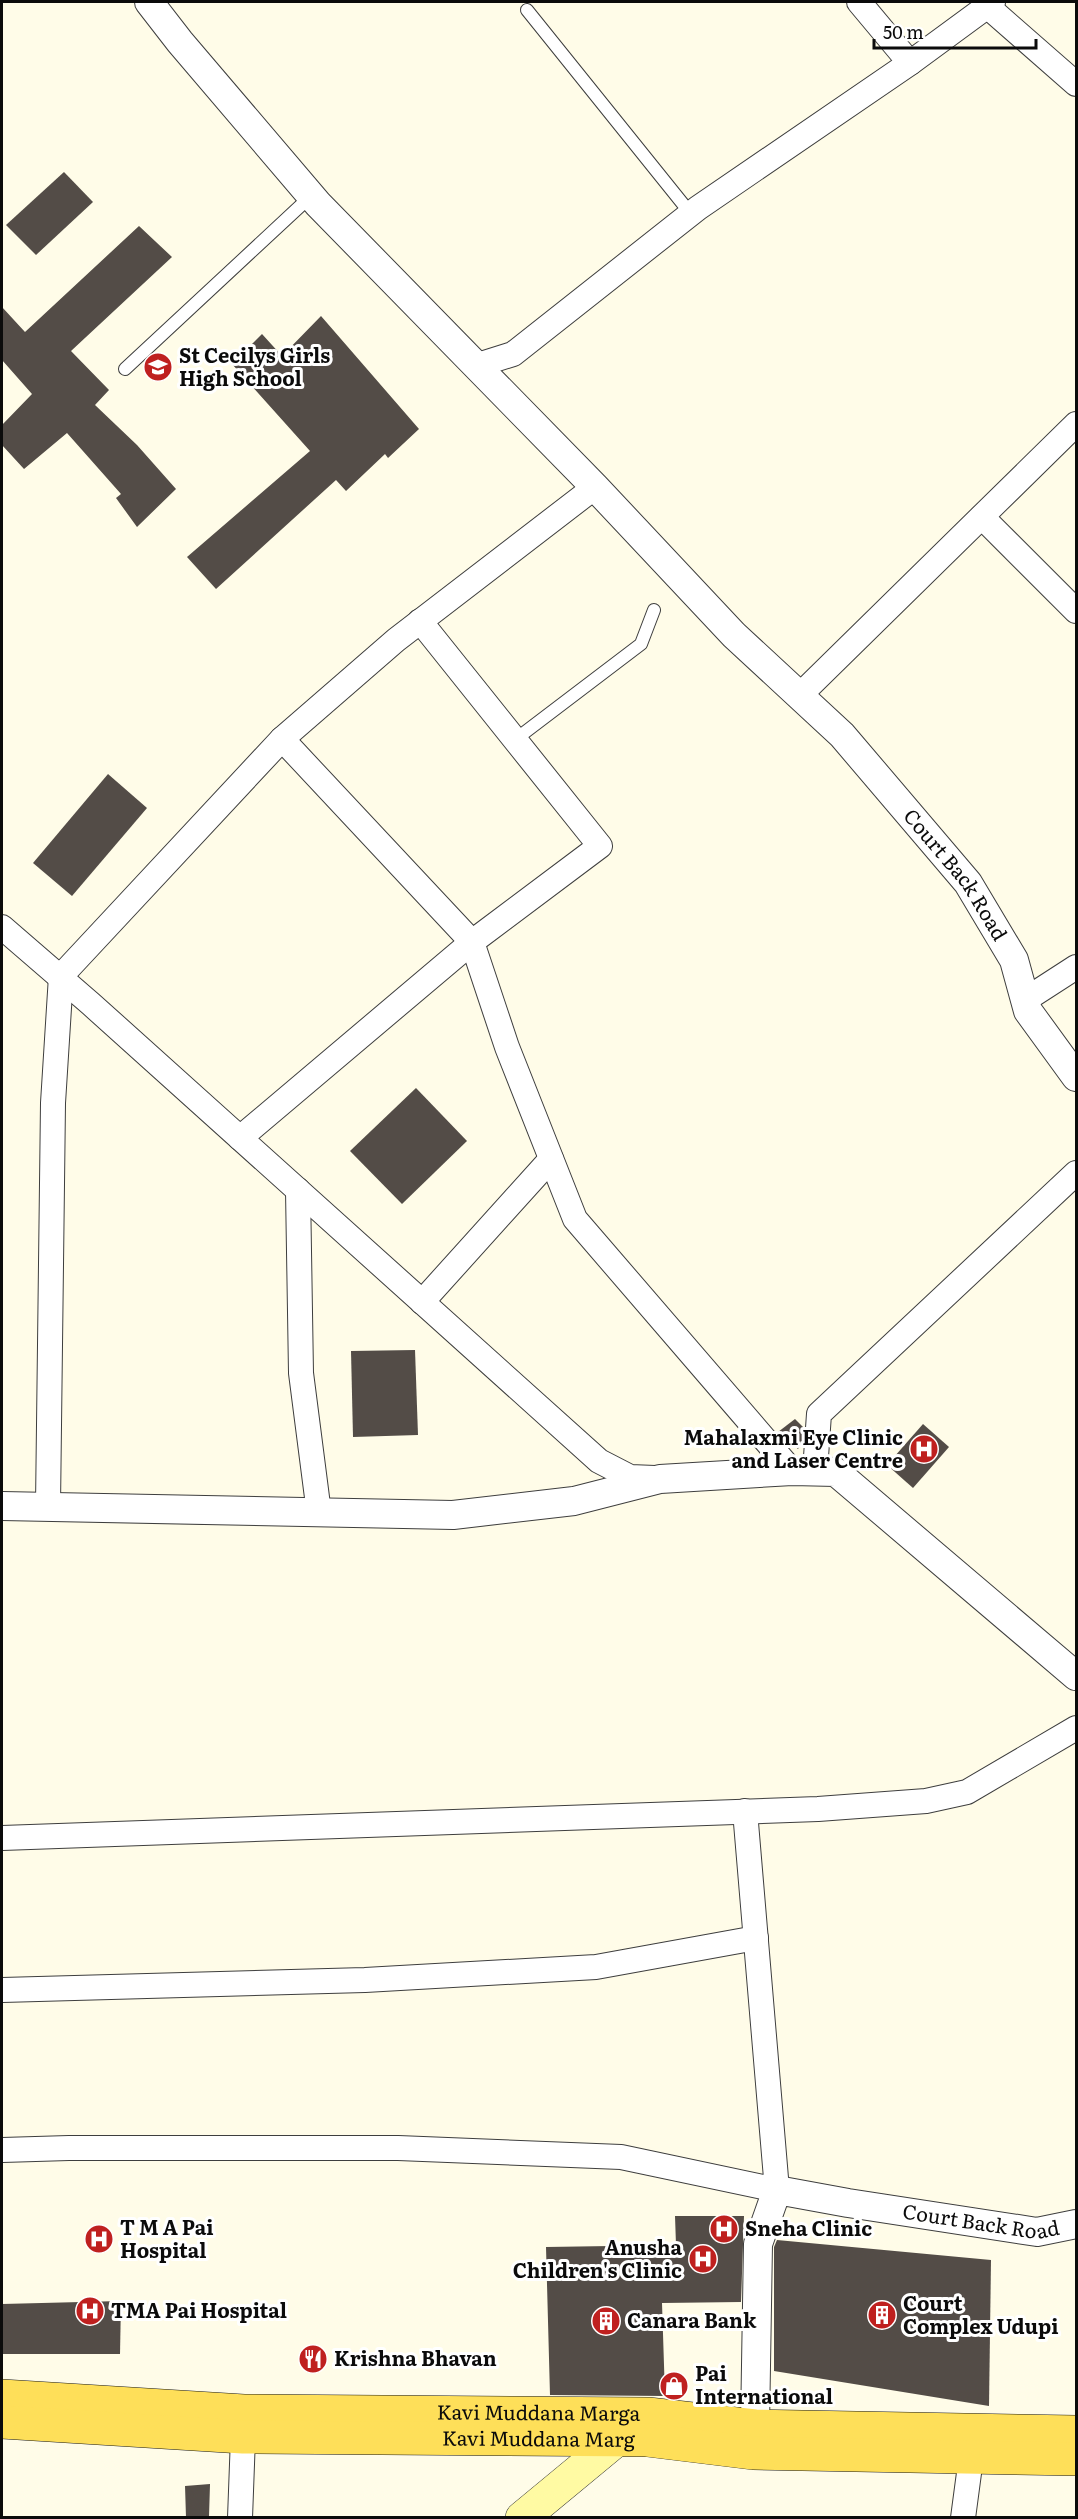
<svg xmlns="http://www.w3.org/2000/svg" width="1078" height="2519" viewBox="0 0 1078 2519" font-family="Literata,serif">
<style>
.building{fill:#534c47}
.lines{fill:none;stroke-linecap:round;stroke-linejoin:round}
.service-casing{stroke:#3e3e3e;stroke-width:14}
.minor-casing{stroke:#3e3e3e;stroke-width:26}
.tertiary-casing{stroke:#3e3e3e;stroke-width:30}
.secondary-casing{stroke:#2d2d2d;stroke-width:34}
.primary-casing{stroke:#1c1c1c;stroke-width:34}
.service{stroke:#fff;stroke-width:12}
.minor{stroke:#fff;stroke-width:24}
.tertiary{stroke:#fff;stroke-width:28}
.secondary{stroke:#fffaa3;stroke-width:33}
.primary{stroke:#fedf59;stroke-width:33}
.labels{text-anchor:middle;stroke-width:6;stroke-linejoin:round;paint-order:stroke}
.poi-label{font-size:20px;font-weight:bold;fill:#0b0b0b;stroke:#fff;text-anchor:start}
.street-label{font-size:20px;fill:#0b0b0b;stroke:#fff}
</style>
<rect width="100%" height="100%" fill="#fffce8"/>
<g class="building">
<path d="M64 172 93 202 36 255 6 225Z"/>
<path d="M139 226 172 257 71 351 109 390 95 405 137 445 176 489 137 527 116 498 121 494 67 433 24 469 2 445V425L32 394 2 360V307L25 332Z"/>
<path d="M321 316 419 429 388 458 385 454 346 491 336 480 216 589 187 557 310 451 232 364 262 334 282 356Z"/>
<path d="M108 774 147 808 72 896 33 863Z"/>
<path d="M416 1088 467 1141 402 1204 350 1151Z"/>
<path d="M415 1350 418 1435 353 1437 351 1351Z"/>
<path d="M795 1419 804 1428 803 1441 798 1449 778 1432Z"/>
<path d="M923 1424 949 1447 913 1488 887 1465Z"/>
<path d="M675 2216H744L741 2302 662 2303 665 2396 550 2395 546 2247 676 2245Z"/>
<path d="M777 2240 991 2260 989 2406 774 2371V2247Z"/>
<path d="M121 2301 120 2354H2V2304Z"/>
<path d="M210 2484 209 2517H186L185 2486Z"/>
</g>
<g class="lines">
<g class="service-casing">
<g id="service">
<path d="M527 10 691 214"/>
<path d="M125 369 311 196"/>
<path d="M516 739 641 644 654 610"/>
</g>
</g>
<g class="minor-casing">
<g id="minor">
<path d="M859 2 910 63"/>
<path d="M987 6 1076 84"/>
<path d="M475 366 513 354 698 208 910 63 993 2"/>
<path d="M982 517 1076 611"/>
<path d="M799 696 1076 424"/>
<path d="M282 739 472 942 507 1047 575 1219 792 1471"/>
<path d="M2 927 91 1004 599 1461 630 1477 655 1478"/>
<path d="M1025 1000 1076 967"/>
<path d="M240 1138 472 942 600 846 420 621"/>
<path d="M298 1190 301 1373 319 1513"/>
<path d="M422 1302 551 1159"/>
<path d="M815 1471 819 1414 1076 1173"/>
<path d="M48 1506 53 1103 61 976 282 739 396 640 595 487"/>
<path d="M2 1838 818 1809 926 1801 967 1792 1076 1728"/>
<path d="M2 1990 365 1980 596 1967 756 1938"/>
<path d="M2 2150 69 2148H398L621 2157 777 2190 745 1811"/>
<path d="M240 2518 243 2437"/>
<path d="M963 2518 971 2458"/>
</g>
</g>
<g class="tertiary-casing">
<g id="tertiary">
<path id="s1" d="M149 2 180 42 318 204 595 487 734 635 842 735 968 883 1014 960 1028 1011 1076 1077"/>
<path d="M2 1506 453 1515 574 1501 660 1479 792 1471 836 1472 1076 1676"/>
<path id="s2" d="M755 2426 758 2244 777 2190 848 2203 1037 2232 1076 2224"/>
</g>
</g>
<g class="secondary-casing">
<path id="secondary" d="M522 2518 632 2427"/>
</g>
<g class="primary-casing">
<g id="primary">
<path id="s3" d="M2 2396 244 2411 648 2414 755 2426 1076 2432"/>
<path id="s4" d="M2 2422 243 2437 647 2440 753 2453 1076 2459"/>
</g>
</g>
<use href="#service" class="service"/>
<use href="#minor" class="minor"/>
<use href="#tertiary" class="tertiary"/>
<use href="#secondary" class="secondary"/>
<use href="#primary" class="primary"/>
</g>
<defs>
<g id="school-disc" transform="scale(1.5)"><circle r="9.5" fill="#bf201f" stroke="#fff"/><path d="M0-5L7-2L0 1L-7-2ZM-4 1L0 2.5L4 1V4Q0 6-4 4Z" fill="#fff"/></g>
<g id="hospital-disc" transform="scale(1.5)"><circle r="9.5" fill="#bf201f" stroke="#fff"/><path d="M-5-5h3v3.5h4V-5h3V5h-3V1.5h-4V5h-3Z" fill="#fff"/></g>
<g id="building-disc" transform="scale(1.5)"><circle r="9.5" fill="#bf201f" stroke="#fff"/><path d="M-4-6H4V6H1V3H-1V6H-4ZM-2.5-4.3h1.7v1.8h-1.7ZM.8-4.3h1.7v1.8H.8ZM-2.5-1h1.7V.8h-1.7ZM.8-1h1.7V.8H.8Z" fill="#fff"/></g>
<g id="restaurant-disc" transform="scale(1.5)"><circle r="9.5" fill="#bf201f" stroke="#fff"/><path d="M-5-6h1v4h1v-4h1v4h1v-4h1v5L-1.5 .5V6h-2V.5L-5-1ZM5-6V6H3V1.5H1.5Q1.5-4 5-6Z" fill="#fff"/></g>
<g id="shop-disc" transform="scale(1.5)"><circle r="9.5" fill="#bf201f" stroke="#fff"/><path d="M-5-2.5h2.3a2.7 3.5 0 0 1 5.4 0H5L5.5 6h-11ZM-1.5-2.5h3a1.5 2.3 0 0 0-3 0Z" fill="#fff"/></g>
</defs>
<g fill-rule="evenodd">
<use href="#school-disc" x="158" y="367"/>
<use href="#hospital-disc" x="924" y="1449"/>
<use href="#hospital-disc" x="724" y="2229"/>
<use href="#hospital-disc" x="99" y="2239"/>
<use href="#hospital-disc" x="703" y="2259"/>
<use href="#hospital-disc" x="90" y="2311"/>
<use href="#building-disc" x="882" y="2315"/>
<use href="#building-disc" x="606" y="2321"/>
<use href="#restaurant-disc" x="313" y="2359"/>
<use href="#shop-disc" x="674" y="2386"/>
</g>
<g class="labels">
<g class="poi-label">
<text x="179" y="363">St Cecilys Girls<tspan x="179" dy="23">High School</tspan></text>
<text x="903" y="1445" text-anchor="end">Mahalaxmi Eye Clinic<tspan x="903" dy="23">and Laser Centre</tspan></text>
<text x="120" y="2235">T M A Pai<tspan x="120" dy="23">Hospital</tspan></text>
<text x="745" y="2236">Sneha Clinic</text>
<text x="682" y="2255" text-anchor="end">Anusha<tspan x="682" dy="23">Children's Clinic</tspan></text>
<text x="903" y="2311">Court<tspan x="903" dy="23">Complex Udupi</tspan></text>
<text x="111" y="2318">TMA Pai Hospital</text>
<text x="627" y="2328">Canara Bank</text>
<text x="334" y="2366">Krishna Bhavan</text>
<text x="695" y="2381">Pai<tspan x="695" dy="23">International</tspan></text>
</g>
<g class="street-label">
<text dy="7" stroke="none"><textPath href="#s1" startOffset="1190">Court Back Road</textPath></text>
<text dy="7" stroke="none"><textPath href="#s2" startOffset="446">Court Back Road</textPath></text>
<text dy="7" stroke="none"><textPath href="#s3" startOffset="537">Kavi Muddana Marga</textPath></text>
<text dy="7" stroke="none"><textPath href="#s4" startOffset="537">Kavi Muddana Marg</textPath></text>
</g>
</g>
<rect width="1078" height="2519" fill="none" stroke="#0b0b0b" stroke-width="6"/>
<path d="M874 39v9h162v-9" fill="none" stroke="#0b0b0b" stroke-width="3"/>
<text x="883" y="39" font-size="18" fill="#0b0b0b" stroke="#ffffff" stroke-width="4.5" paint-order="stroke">50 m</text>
</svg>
